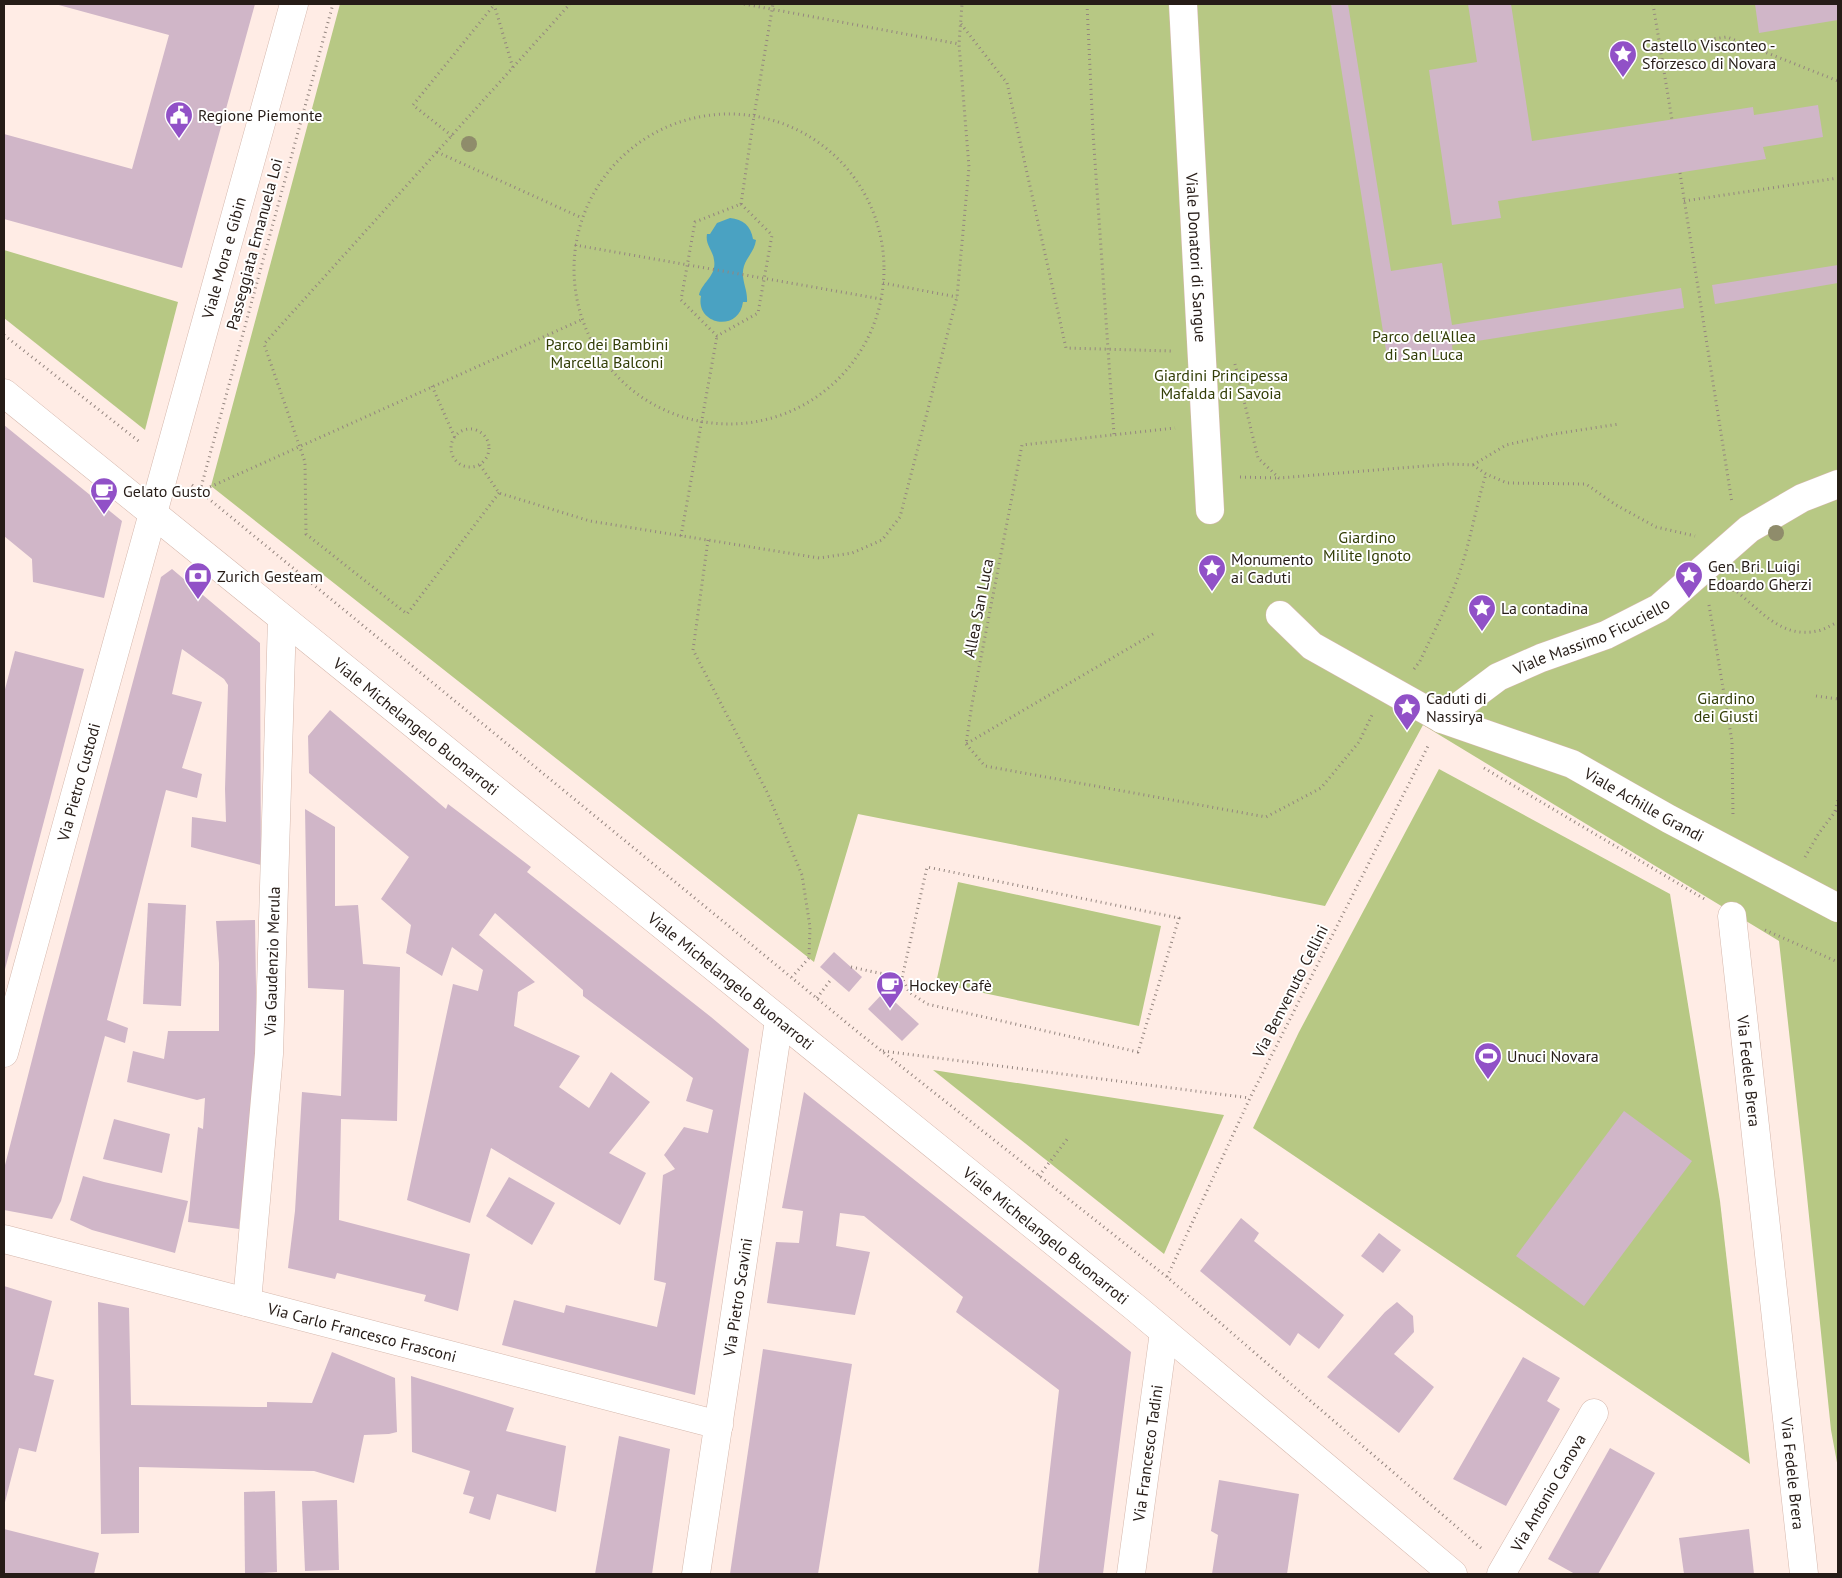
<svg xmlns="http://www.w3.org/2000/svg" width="1842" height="1578" viewBox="0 0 1842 1578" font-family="'PT Sans',sans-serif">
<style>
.green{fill:#b7c884}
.water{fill:#4aa2c2}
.building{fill:#d0b6c8}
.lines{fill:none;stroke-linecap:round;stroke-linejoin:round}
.street-casing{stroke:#d5b7ac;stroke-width:29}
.secondary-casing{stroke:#d5b7ac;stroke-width:29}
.path{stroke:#94857f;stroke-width:3;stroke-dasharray:1 4;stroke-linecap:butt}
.street{stroke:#fff;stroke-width:28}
.secondary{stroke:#fff;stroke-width:28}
.tree{fill:#8f8c6b}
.labels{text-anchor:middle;stroke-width:4;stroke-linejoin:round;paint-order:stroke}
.poi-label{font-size:16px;fill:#261c17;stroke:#fff;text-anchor:start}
.street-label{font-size:16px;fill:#261c17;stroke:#fff}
.park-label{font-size:16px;fill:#333e07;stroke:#fff}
</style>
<rect width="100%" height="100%" fill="#ffece5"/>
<g class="green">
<path d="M340 4H1838V1468L1831 1430 1805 1177 1779 941 1423 725 1325 906 858 814 814 962 211 486Z"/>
<path d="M4 250 178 302 145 430 4 318Z"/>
<path d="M1439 769 1670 894 1720 1201 1750 1464 1253 1128 1299 1032Z"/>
<path d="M958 882 1161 926 1139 1026 936 983Z"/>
<path d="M933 1070 1224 1115 1164 1254Z"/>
</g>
<path class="water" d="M730 218C743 219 751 226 753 239L756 240C755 250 747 257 744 266 740 279 748 289 747 302H743C739 333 695 325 701 296L699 295C702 282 717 276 714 260 713 250 705 245 707 234H710L717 223Z"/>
<g class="building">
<path d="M55 4H255L182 268 4 219V134L132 169 169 35Z"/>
<path d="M1331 4H1348L1391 271 1442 263 1452 325 1681 288 1684 308 1452 345 1453 353 1388 363Z"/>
<path d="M1468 4H1511L1532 141 1753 107 1754 115 1818 105 1823 137 1763 147 1766 159 1498 201 1501 218 1452 225 1429 70 1477 62Z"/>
<path d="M1755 4H1838V20L1759 33Z"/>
<path d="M1838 265V283L1715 304 1712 285Z"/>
<path d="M4 425 122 521 104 598 33 582 32 559 4 536Z"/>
<path d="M172 569 260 643 261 865 191 847 192 817 226 822 225 789 228 685 224 679 182 649 172 694 202 702 182 768 202 774 197 798 166 790 107 1020 128 1028 125 1043 105 1036 61 1201 52 1219 4 1210V1169L43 1017 161 577Z"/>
<path d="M15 651 84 669 4 973V693Z"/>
<path d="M330 710 446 809 448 804 531 867 527 872 711 1017 749 1049 695 1395 502 1345 514 1300 564 1313 566 1305 657 1327 666 1283 654 1280 663 1175 675 1169 664 1155 684 1127 708 1133 713 1110 686 1101 693 1078 583 996V990L495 913 479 935 535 982 518 992 514 1026 580 1056 559 1087 589 1108 611 1072 650 1102 609 1153 646 1173 620 1225 491 1148 470 1223 407 1200 453 984 478 991 483 970 452 947 442 976 406 953 411 925 381 899 409 857 309 773 308 736Z"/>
<path d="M305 809 335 827V906L358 905 363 964 400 967 397 1121 341 1119 339 1220 470 1254 458 1311 424 1301 426 1295 337 1273 335 1279 288 1268 295 1211 302 1092 341 1096 344 990 308 988Z"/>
<path d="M148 903 186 905 181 1006 143 1004Z"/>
<path d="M255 920 257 1053 239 1229 188 1222 198 1127 203 1129 205 1098 197 1100 127 1082 133 1051 164 1059 168 1031H219V963L216 921Z"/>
<path d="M834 952 862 977 849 992 820 967Z"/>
<path d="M884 992 919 1024 902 1041 868 1009Z"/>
<path d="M804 1092 1131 1352 1103 1574H1038L1059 1390 956 1312 963 1297 864 1216 840 1213 836 1246 870 1252 855 1315 767 1303 776 1242 799 1243 803 1211 782 1208Z"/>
<path d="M1624 1111 1692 1161 1584 1306 1516 1256Z"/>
<path d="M114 1119 170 1134 162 1173 103 1159Z"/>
<path d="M83 1176 104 1182 188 1201 175 1253 92 1230 70 1220Z"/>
<path d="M509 1177 555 1203 532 1245 486 1216Z"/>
<path d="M1241 1218 1259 1233 1254 1241 1344 1315 1319 1349 1298 1333 1290 1346 1200 1271Z"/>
<path d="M1379 1233 1401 1250 1383 1273 1361 1256Z"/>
<path d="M4 1286 52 1301 34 1375 54 1380 36 1452 19 1448 4 1506Z"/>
<path d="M98 1302 129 1308 131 1405 258 1407H267V1402L312 1403 332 1352 395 1378 397 1432 389 1434 364 1435 354 1483 314 1471 139 1467V1533L101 1534Z"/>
<path d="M1397 1302 1413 1316 1414 1332 1394 1354 1434 1387 1399 1433 1327 1377 1385 1312Z"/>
<path d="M763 1349 852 1364 818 1574H730Z"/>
<path d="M1523 1357 1560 1378 1547 1401 1560 1409 1506 1506 1453 1479Z"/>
<path d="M411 1376 514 1408 506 1431 566 1446 556 1512 497 1494 490 1520 469 1513 474 1497 463 1494 470 1471 412 1452Z"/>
<path d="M619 1436 670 1449 652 1574H595Z"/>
<path d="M1610 1448 1655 1473 1598 1574H1575L1548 1559Z"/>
<path d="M1219 1480 1299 1494 1287 1574H1212L1218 1535 1211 1531Z"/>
<path d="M275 1491 277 1572 245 1574 244 1492Z"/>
<path d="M337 1500 339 1570 305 1571 302 1501Z"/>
<path d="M4 1529 99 1553 94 1574H4Z"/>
<path d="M1749 1529 1754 1574H1684L1679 1538Z"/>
</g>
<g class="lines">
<g class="street-casing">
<g id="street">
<path id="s1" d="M1183 4 1210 510"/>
<path id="s2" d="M1280 615 1312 646 1442 719 1572 764 1669 819 1838 908"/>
<path id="s3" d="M1442 719 1498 677 1541 658 1606 635 1659 608 1749 529 1802 498 1838 484"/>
<path id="s4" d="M1732 916 1804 1574"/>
<path id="s5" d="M4 1053C100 703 197 353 294 4"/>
<path id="s6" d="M4 1239 719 1425"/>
<path id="s7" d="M247 1302 269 1054 282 619"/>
<path id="s8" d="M696 1574 779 1020"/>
<path id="s9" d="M1131 1574 1164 1332"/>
<path id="s10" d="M1501 1574 1594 1413"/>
</g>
</g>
<g class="secondary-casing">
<g id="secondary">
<path id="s11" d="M4 393 1137 1309 1453 1574"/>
</g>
</g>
<g class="path">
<path d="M494 4 513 68"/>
<path d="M744 4 959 44"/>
<path d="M1087 4 1093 133 1114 435"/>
<path d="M1653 4 1672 120"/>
<path d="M961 24 1007 83 1066 348 1171 351"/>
<path d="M1660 46 1727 37 1838 81"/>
<circle cx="729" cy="269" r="155"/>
<path d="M452 136 413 105 494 5"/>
<path d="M437 152 582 218"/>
<path d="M1680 173 1732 503"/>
<path d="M1684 201 1838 178"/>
<path d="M741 204 772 235 758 313 717 336 681 300 695 222Z"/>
<path d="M741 204 754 116 773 4"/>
<path d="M575 245 881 299"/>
<path d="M883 283 957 297"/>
<path d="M4 335 141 443"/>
<path d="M1235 364 1258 458 1279 478 1449 464 1473 465 1486 474 1507 483 1586 484 1616 505 1656 527 1695 536"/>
<path d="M432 386 455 438"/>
<circle cx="470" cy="448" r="19"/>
<path d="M480 465 499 493 590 521 819 558 852 553 882 540 900 517 957 297 969 167 959 44 962 4"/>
<path d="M1473 465 1506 445 1554 434 1619 424"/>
<path d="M1240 477 1278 478"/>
<path d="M192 485 859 1033 1167 1277 1481 1548"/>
<path d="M200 491 333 4"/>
<path d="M201 491 581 320"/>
<path d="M499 493 407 614 306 534 305 462 264 344 570 4"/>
<path d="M681 536 717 336"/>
<path d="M708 540 693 650 767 792 802 875 810 927 809 958 792 977"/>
<path d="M1728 589 1736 591C1760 610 1782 639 1817 631 1824 630 1831 625 1838 622"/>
<path d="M1709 605 1732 741 1733 817"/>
<path d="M1153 634 966 744 972 704 1022 445 1175 428"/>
<path d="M1414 669 1420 661C1434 631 1451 600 1461 568 1471 538 1476 506 1486 474"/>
<path d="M1816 696 1838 699"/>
<path d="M966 744 985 766 1266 817 1321 788 1359 742 1372 715"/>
<path d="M1484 768 1706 900"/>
<path d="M1835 811 1838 800"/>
<path d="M1805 857 1819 833 1838 808"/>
<path d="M1765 930 1838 962"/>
<path d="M851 967 902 978 909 992 927 1004 1138 1052 1179 918 927 867 902 978"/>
<path d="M817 998 832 978"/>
<path d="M883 1051 1250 1098"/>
<path d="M1039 1176 1068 1138"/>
<path d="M1167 1277 1250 1098 1428 746"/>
</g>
<use href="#street" class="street"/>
<use href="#secondary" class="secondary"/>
</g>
<g class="tree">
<circle cx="469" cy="144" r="8"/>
<circle cx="1776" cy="533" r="8"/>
</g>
<defs>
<g id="sight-pin" transform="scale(1.4375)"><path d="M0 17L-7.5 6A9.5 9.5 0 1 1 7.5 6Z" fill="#9151c7" stroke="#fff"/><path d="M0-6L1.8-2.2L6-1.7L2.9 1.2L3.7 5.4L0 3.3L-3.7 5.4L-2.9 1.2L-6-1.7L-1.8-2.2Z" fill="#fff"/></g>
<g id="civic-pin" transform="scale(1.4375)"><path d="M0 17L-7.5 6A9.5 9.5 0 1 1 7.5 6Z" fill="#9151c7" stroke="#fff"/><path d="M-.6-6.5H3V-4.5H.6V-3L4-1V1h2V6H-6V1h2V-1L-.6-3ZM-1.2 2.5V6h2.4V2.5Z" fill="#fff"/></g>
<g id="cafe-pin" transform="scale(1.4375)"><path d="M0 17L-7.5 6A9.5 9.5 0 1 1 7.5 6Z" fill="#9151c7" stroke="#fff"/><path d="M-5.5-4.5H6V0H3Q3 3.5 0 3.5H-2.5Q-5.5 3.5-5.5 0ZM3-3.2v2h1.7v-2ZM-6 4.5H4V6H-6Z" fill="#fff"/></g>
<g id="bank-pin" transform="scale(1.4375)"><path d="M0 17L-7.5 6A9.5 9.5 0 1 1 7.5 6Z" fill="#9151c7" stroke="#fff"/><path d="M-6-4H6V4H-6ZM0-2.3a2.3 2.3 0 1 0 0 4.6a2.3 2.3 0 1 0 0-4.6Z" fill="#fff"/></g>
<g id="stadium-pin" transform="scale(1.4375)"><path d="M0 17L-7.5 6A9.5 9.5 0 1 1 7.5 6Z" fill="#9151c7" stroke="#fff"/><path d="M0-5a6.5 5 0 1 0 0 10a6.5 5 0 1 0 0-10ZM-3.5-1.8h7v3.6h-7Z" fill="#fff"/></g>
</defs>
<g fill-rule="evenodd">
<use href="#sight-pin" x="1623" y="54"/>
<use href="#civic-pin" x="179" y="115"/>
<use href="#cafe-pin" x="104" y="491"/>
<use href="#sight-pin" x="1212" y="568"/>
<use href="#sight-pin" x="1689" y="575"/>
<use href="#bank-pin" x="198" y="576"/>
<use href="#sight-pin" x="1482" y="608"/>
<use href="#sight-pin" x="1407" y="707"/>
<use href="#cafe-pin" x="890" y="985"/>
<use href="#stadium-pin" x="1488" y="1056"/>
</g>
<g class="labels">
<g class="poi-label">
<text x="1642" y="51">Castello Visconteo -<tspan x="1642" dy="18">Sforzesco di Novara</tspan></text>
<text x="198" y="121">Regione Piemonte</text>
<text x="123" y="497">Gelato Gusto</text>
<text x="1231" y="565">Monumento<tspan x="1231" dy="18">ai Caduti</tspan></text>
<text x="1708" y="572">Gen. Bri. Luigi<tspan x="1708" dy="18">Edoardo Gherzi</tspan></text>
<text x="217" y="582">Zurich Gesteam</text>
<text x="1501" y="614">La contadina</text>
<text x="1426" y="704">Caduti di<tspan x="1426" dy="18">Nassirya</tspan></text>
<text x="909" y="991">Hockey Cafè</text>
<text x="1507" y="1062">Unuci Novara</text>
</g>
<g class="street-label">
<text transform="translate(254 244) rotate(-75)" y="6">Passeggiata Emanuela Loi</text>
<text dy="6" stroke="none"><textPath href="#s1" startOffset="254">Viale Donatori di Sangue</textPath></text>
<text dy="6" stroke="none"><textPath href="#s5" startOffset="825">Viale Mora e Gibin</textPath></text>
<text transform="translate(978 608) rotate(-79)" y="6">Allea San Luca</text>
<text dy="6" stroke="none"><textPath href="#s3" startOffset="172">Viale Massimo Ficuciello</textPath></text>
<text dy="6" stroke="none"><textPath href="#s11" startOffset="530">Viale Michelangelo Buonarroti</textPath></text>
<text dy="6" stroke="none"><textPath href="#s5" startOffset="281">Via Pietro Custodi</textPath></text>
<text dy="6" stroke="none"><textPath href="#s2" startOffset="414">Viale Achille Grandi</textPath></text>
<text dy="6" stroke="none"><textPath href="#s7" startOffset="342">Via Gaudenzio Merula</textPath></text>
<text dy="6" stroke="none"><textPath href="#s11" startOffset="935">Viale Michelangelo Buonarroti</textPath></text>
<text transform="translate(1290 991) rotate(-63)" y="6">Via Benvenuto Cellini</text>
<text dy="6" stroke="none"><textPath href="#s4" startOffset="156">Via Fedele Brera</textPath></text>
<text dy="6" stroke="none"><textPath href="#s11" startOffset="1340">Viale Michelangelo Buonarroti</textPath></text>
<text dy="6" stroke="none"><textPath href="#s8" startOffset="280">Via Pietro Scavini</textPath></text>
<text dy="6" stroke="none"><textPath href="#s6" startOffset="370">Via Carlo Francesco Frasconi</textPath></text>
<text dy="6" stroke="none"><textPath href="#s9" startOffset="122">Via Francesco Tadini</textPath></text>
<text dy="6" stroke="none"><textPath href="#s4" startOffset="561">Via Fedele Brera</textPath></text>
<text dy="6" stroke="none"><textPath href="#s10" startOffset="94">Via Antonio Canova</textPath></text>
</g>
<g class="park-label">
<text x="1424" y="342">Parco dell'Allea<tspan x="1424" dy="18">di San Luca</tspan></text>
<text x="607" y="350">Parco dei Bambini<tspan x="607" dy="18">Marcella Balconi</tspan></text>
<text x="1221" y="381">Giardini Principessa<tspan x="1221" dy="18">Mafalda di Savoia</tspan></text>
<text x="1367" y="543">Giardino<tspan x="1367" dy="18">Milite Ignoto</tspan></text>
<text x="1726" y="704">Giardino<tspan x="1726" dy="18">dei Giusti</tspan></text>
</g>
</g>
<rect width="1842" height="1578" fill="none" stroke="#261c17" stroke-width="10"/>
</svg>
